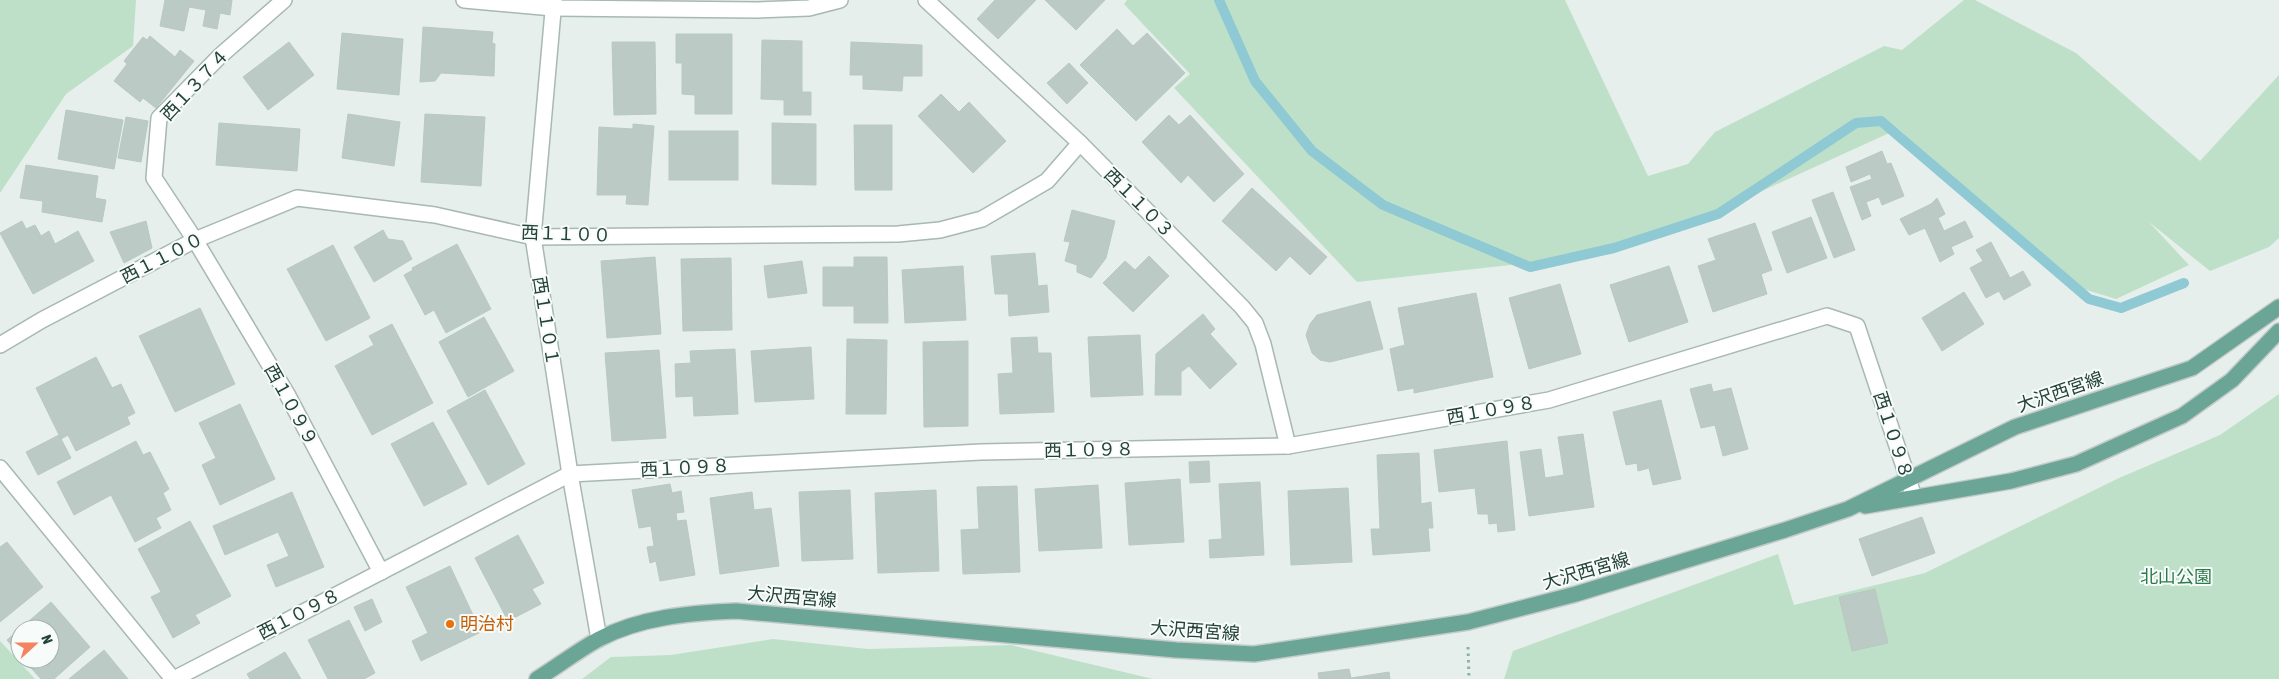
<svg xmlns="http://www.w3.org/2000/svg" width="2279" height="679" viewBox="0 0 2279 679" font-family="'Asap Condensed','Noto Sans JP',sans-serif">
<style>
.green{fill:#bfe0c8}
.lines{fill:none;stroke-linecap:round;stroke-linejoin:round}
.stream{stroke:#8ec9d4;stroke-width:10}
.building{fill:#bbcac4;stroke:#b8c9c2}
.minor-casing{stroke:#a8b8b2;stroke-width:18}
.major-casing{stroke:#c2cac8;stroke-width:18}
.path{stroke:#86b3a5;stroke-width:3;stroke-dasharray:2.5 4;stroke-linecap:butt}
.minor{stroke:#fff;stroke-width:15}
.major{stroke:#6aa596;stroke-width:15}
.food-dot{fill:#e8710a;stroke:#f7fbf9;stroke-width:2}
.labels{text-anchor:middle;stroke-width:4;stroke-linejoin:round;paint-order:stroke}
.street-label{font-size:18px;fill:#24423a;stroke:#f7fbf9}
.park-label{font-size:18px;fill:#2d7a4b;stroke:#f7fbf9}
.food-label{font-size:18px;fill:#c56008;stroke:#f7fbf9;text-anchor:start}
</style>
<rect width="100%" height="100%" fill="#e6efeb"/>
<g class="green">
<path d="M0 0H136L133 46 66 94 0 193Z"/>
<path d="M1127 0H1565L1648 176 1688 164 1715 132 1884 46 1902 50 1964 0H1975L2076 53 2200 161 2279 75V238L2269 247 2210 271 2149 222 2189 265 2116 299 2080 288 1898 129 1681 228 1591 256 1357 282 1174 88 1190 74 1124 4Z"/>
<path d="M2279 394V679H1504L1513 651 1778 554 1794 605 1925 573 2119 478 2220 435Z"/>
<path d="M773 639 868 649 1011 645 1153 679H582L611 657 671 655Z"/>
<path d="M0 641 35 679H0Z"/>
</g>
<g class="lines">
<path class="stream" d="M1219 0 1255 81 1312 151 1383 205 1530 267 1614 248 1718 214 1856 123 1881 121 2089 299 2121 308 2184 283"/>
</g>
<g class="building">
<path d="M165 0H232L230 15 220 13 217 29 203 26 206 10 189 7 184 31 160 26Z"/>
<path d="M995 0H1036L998 39 977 19Z"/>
<path d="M1045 0H1105L1076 30Z"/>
<path d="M423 27 493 32 492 43 495 44 494 76 441 73 435 81 420 82Z"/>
<path d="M1117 29 1133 46 1147 33 1185 73 1136 121 1080 65Z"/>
<path d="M342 33 403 39 399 95 337 89Z"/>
<path d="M676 34H732V114H695V95L682 94V63H676Z"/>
<path d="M150 36 175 57 180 50 194 61 156 108 143 98 140 102 114 81 127 64 124 61 143 37 147 40Z"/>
<path d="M762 40 802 41V92H811V115H784V100L761 99Z"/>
<path d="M289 42 314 75 268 110 243 77Z"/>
<path d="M612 42H655L656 114 614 115Z"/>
<path d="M851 42 922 45V76H903L902 91 863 89V75H850Z"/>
<path d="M1069 63 1088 83 1067 104 1047 83Z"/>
<path d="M941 94 959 112 969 102 1006 141 973 173 918 116Z"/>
<path d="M66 110 123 120 114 169 58 159Z"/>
<path d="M348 114 400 122 394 166 342 158Z"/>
<path d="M425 114 485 117 481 186 421 182Z"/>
<path d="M1169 115 1179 125 1190 115 1244 174 1214 202 1188 175 1181 183 1142 142Z"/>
<path d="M126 117 148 121 141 162 118 158Z"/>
<path d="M219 123 300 129 297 171 216 165Z"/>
<path d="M772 123 816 124V185L772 184Z"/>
<path d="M633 124 654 126 648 205 626 204 627 195H597L599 127 633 129Z"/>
<path d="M854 125H892V190H855Z"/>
<rect x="669" y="131" width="69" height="49"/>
<path d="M1882 151 1887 164 1891 163 1904 196 1882 205 1879 197 1866 202 1871 216 1862 220 1850 187 1872 179 1870 174 1851 182 1846 167Z"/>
<path d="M26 165 98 176 95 198 106 200 102 222 42 212 43 201 20 198Z"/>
<path d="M1252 188 1327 257 1310 275 1290 256 1276 271 1222 221Z"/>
<path d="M1833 192 1855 250 1834 258 1812 200Z"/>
<path d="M1937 198 1945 214 1938 218 1944 231 1965 221 1973 237 1951 247 1954 254 1940 262 1925 228 1909 235 1900 219 1931 204Z"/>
<path d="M1072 210 1115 221 1106 258 1091 278 1077 272V265L1065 261 1070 242 1064 241Z"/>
<path d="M1811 217 1827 258 1787 273 1772 232Z"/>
<path d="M22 221 26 229 35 225 41 236 49 231 55 244 78 231 94 261 33 294 0 233Z"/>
<path d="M146 221 152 248 124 263 110 232Z"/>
<path d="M1755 223 1772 270 1761 274 1767 294 1713 312 1698 266 1716 260 1708 239Z"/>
<path d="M383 230 388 239 403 241 412 259 374 282 354 247Z"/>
<path d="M1991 242 2010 278 2023 271 2031 285 2004 300 1999 291 1986 298 1970 268 1983 261 1976 250Z"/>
<path d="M457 244 491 309 446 333 434 310 425 315 404 275 413 270 412 268Z"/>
<path d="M333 245 370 318 326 341 287 269Z"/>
<path d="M1035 253 1038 286 1047 285 1049 312 1009 316 1008 294H995L991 256Z"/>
<path d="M1149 256 1169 276 1133 312 1103 283 1125 261 1135 270Z"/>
<path d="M655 257 661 334 607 338 601 261Z"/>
<path d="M854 257H887L888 323H854V306H823V267H854Z"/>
<path d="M731 258 732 330 683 331 681 259Z"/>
<path d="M802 261 807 293 768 298 764 266Z"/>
<path d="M963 266 966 320 905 323 902 270Z"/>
<path d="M1669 266 1688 322 1629 342 1610 285Z"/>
<path d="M1560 284 1581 354 1529 369 1509 298Z"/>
<path d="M1964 292 1984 324 1942 351 1922 318Z"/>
<path d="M1476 293 1493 377 1414 393V388L1398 391 1390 349 1405 345 1398 308Z"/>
<path d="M1370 301 1383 349 1330 362 1320 360 1312 353 1306 335 1310 324 1317 315Z"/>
<path d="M200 308 235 384 175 412 139 336Z"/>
<path d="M1203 314 1215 329 1210 334 1237 364 1210 389 1189 366 1181 372V395H1155L1156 354Z"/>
<path d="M484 317 514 371 468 397 439 342Z"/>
<path d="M392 324 433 403 372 435 335 366 374 345 369 336Z"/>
<path d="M1140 335 1143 395 1091 397 1088 337Z"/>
<path d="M1037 337 1038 353H1051L1054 412 1000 414 998 374 1013 373 1011 338Z"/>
<path d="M847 339 887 340 886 414H846Z"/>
<path d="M968 341V426L924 427 923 342Z"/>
<path d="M811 347 814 399 755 402 751 351Z"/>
<path d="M735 349 738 414 694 416 693 396 676 397 675 364 691 363 690 351Z"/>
<path d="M659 350 666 438 612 441 605 353Z"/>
<path d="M96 357 112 388 121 384 135 413 127 417 130 424 76 451 68 435 61 439 36 388Z"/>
<path d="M1711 384 1713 392 1731 388 1748 449 1723 456 1715 425 1701 428 1690 389Z"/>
<path d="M485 390 525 464 488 485 447 411Z"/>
<path d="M1661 400 1681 479 1653 485 1649 468 1638 471 1637 463 1626 465 1613 412Z"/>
<path d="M240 404 275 479 220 505 202 465 216 458 199 423Z"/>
<path d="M433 422 467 484 424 506 391 444Z"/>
<path d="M1583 434 1594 507 1529 516 1520 452 1541 449 1545 478 1564 475 1558 437Z"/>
<path d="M59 435 71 458 38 475 26 452Z"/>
<path d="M136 441 143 455 150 452 169 489 163 493 171 510 156 518 161 528 135 542 111 495 74 515 57 482Z"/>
<path d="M1507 441 1515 530 1498 532 1497 523 1489 524 1488 514H1478L1475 488 1439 492 1434 450Z"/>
<path d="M1419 453 1421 504 1431 502 1433 528H1428L1430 551 1373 555 1371 529H1380L1377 455Z"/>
<path d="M1209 461 1210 482 1190 483 1189 462Z"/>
<path d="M1180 479 1184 542 1129 545 1125 483Z"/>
<path d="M1260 482 1264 555 1210 558 1209 540 1222 539 1219 484Z"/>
<path d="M670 484 672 493 681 491 684 512 676 513 677 521 686 520 695 575 660 581 656 561 650 563 647 547 654 546 651 526 639 528 632 490Z"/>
<path d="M1098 485 1102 548 1039 551 1035 489Z"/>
<path d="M1017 486 1020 572 963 574 961 530 979 529 977 487Z"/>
<path d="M1348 488 1352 562 1291 565 1288 491Z"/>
<path d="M850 490 853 559 802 561 799 492Z"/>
<path d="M936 490 939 571 878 573 875 493Z"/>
<path d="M292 492 324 567 276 587 267 565 289 556 278 532 225 555 213 526Z"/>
<path d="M752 492 754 510 771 508 779 566 720 574 710 498Z"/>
<path d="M1922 517 1935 553 1872 576 1859 539Z"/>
<path d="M190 521 231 596 195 615 200 623 173 638 151 597 161 592 138 549Z"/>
<path d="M518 535 544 583 532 589 541 604 508 621 475 558Z"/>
<path d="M7 542 43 587 0 622V547Z"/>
<path d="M450 566 481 632 421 661 412 641 428 633 406 587Z"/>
<path d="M1875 589 1888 643 1852 651 1839 597Z"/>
<path d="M372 599 382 622 365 631 354 607Z"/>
<path d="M51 602 90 647 54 679H41L23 659H50V629H20V655L7 640Z"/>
<path d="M349 620 375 673 364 679H328L308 640Z"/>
<path d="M104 650 128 679H69Z"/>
<path d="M285 652 301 679H250L247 674Z"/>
<path d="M1349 669 1351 678 1389 672 1390 679H1319L1318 673Z"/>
</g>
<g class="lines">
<g class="minor-casing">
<g id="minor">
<path d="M284 0 220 56 159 118 154 178 195 240 287 394 381 572"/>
<path d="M464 0 553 8 758 10 809 8 840 0"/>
<path d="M554 0 533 237 570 474 599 639"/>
<path d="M926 0 1080 143 1242 307 1255 323 1263 344 1288 446"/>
<path d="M0 345 42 320 195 240 297 198 435 215 533 237 898 234 940 230 982 219 1047 181 1080 143"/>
<path d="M0 468 173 679"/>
<path d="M174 679 570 474 981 452 1288 446 1549 400 1827 316 1857 326 1914 497"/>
</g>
</g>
<g class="major-casing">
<g id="major">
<path d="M1865 506 2011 481 2076 464 2182 416 2232 380 2279 331"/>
<path d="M537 679C558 666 577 651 599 639 641 617 689 613 736 611L1176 650 1254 654 1468 622 1576 594 1785 530 1848 509 2015 427 2192 368 2279 307"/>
</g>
</g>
<path class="path" d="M1468 647 1469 679"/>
<use href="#minor" class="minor"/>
<use href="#major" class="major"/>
</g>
<circle class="food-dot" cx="450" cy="624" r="5"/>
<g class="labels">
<g class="street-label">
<text transform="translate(195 85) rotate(-47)" y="6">西１３７４</text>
<text transform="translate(1139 203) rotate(45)" y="6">西１１０３</text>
<text transform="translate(566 234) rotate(2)" y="6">西１１００</text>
<text transform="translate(162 258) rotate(-27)" y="6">西１１００</text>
<text transform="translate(546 321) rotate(81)" y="6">西１１０１</text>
<text transform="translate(2060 392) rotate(-19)" y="6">大沢西宮線</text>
<text transform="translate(291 405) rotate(61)" y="6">西１０９９</text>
<text transform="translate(1491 410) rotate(-10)" y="6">西１０９８</text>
<text transform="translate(1893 435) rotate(72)" y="6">西１０９８</text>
<text transform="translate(1089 450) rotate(-1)" y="6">西１０９８</text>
<text transform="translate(685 468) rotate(-3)" y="6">西１０９８</text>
<text transform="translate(1586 571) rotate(-16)" y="6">大沢西宮線</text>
<text transform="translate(792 597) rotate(5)" y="6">大沢西宮線</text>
<text transform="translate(299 614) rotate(-27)" y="6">西１０９８</text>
<text transform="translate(1195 631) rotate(4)" y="6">大沢西宮線</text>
</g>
<g class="park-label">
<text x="2176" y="583">北山公園</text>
</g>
<g class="food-label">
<text x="460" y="630">明治村</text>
</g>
</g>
<g transform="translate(35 644) rotate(69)"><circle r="24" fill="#f7fbf9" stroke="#a3b1ad"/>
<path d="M0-4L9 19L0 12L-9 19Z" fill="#f4845f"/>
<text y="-8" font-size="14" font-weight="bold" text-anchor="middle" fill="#24423a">N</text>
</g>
</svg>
